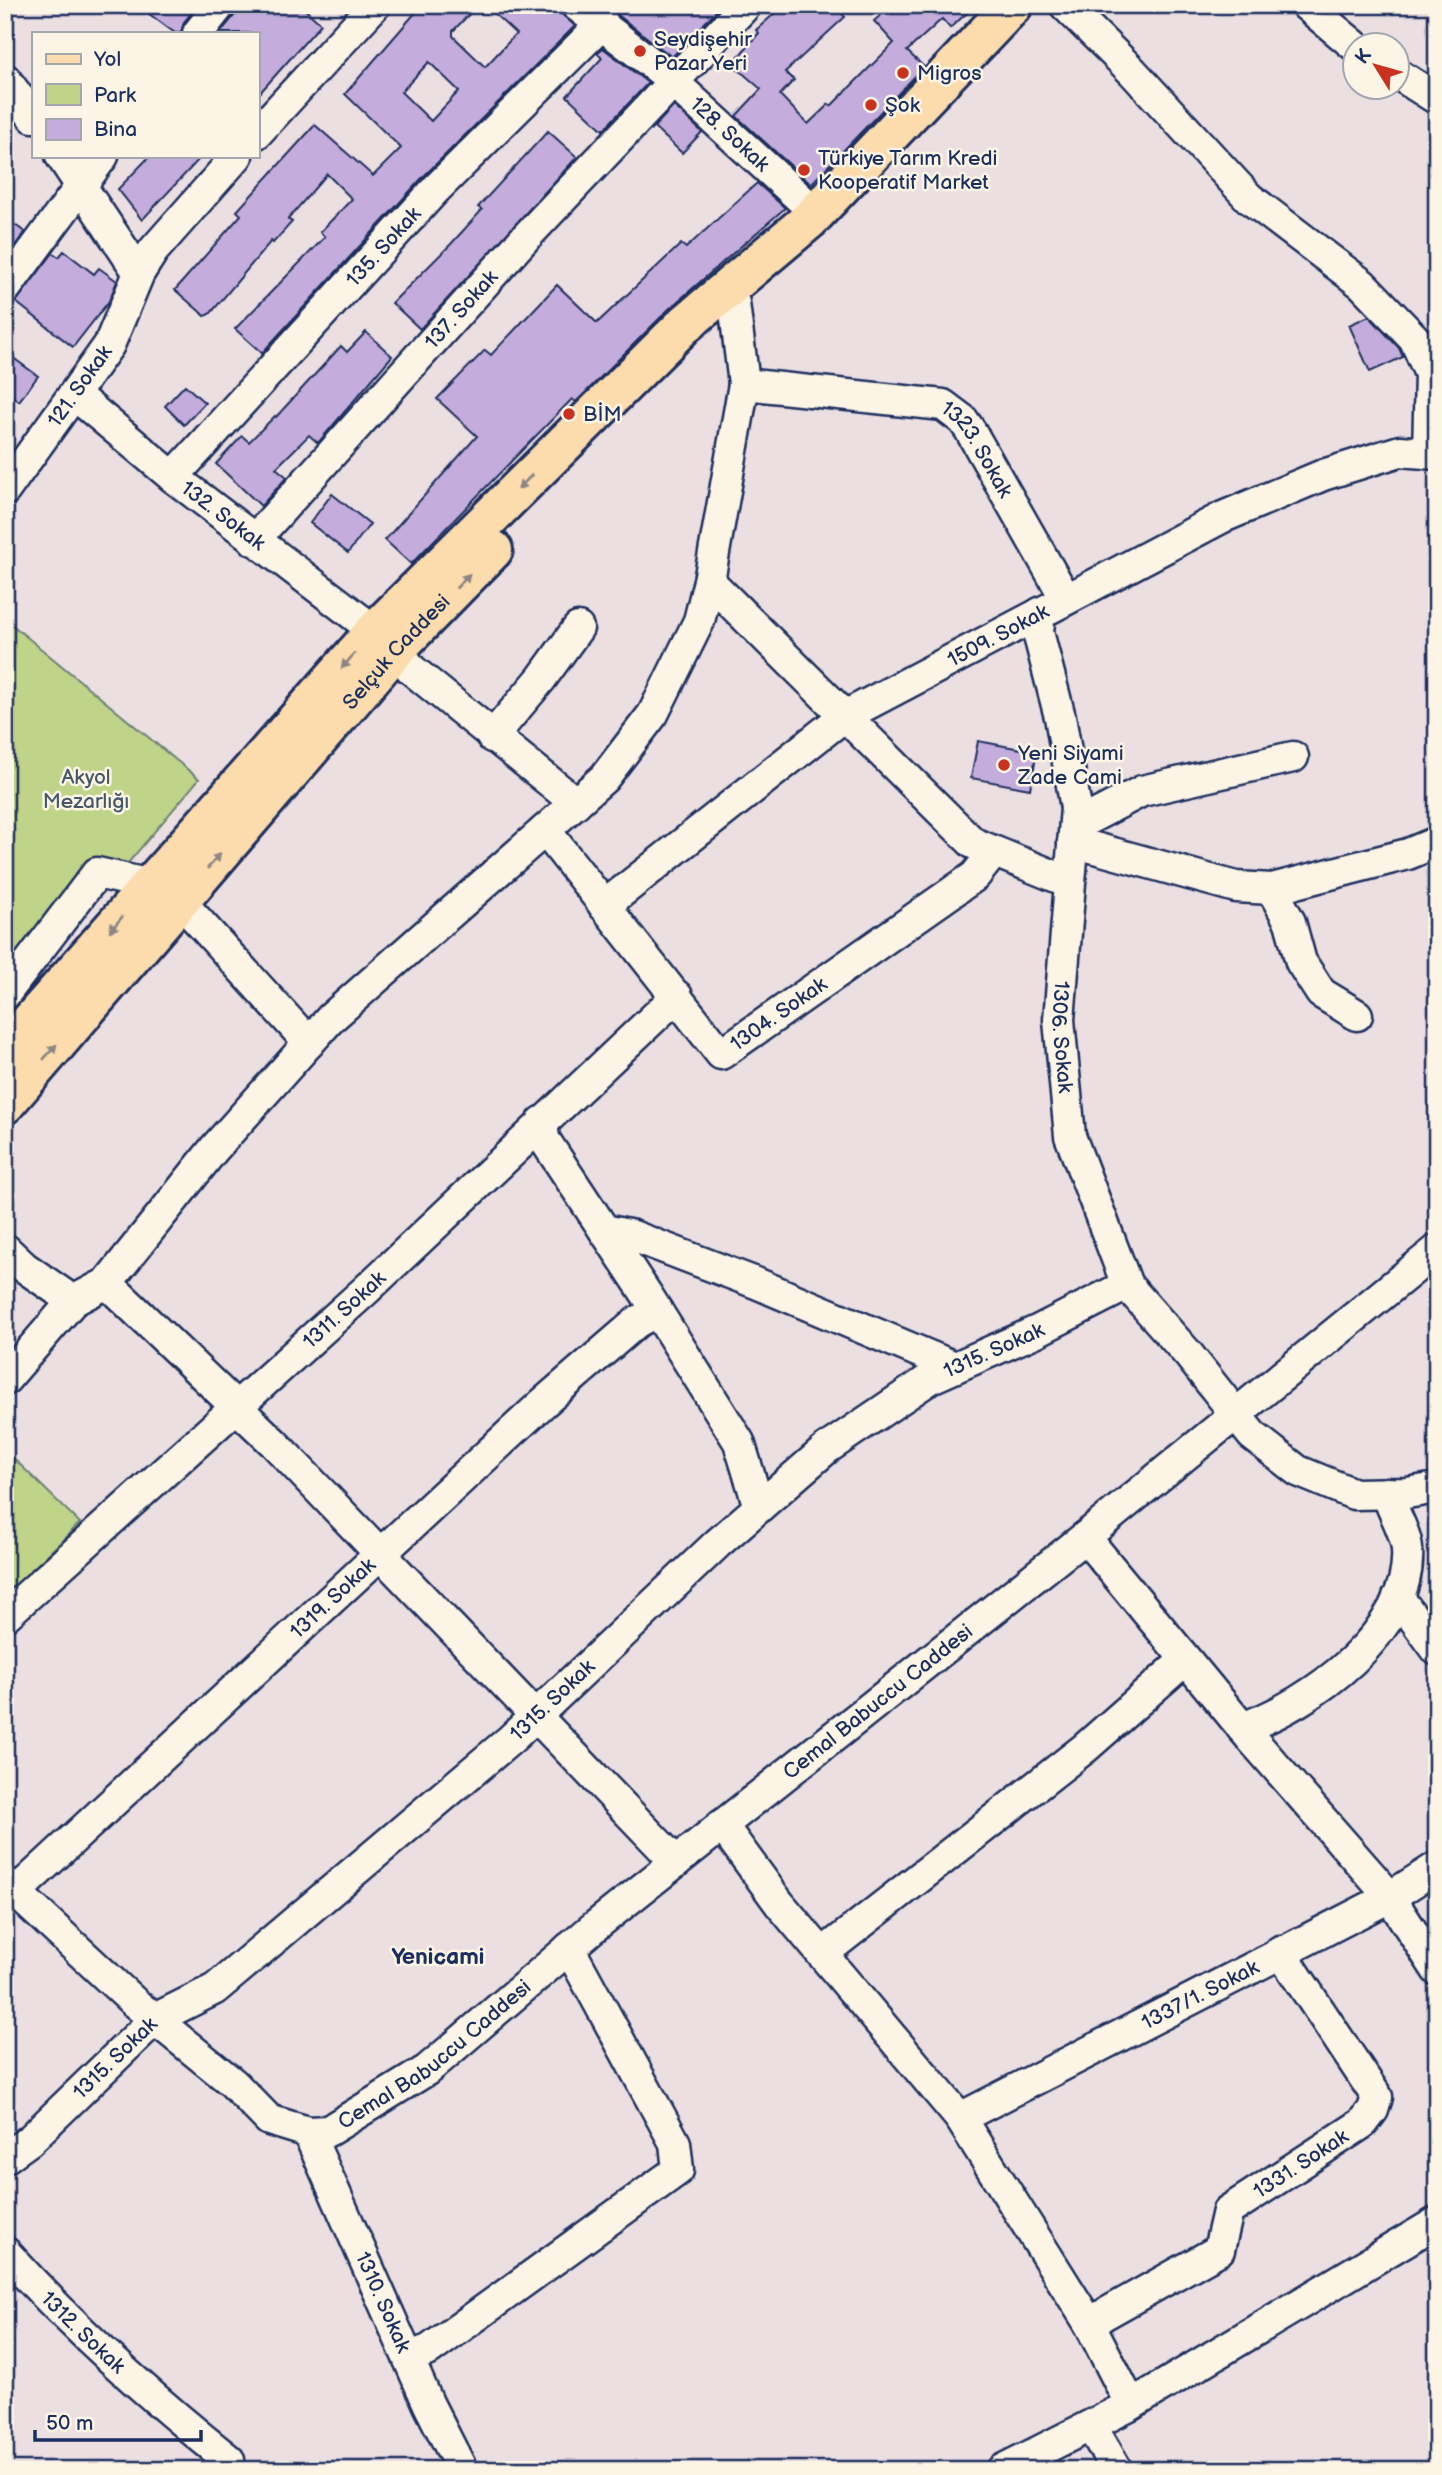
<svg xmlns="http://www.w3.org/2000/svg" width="1442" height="2475" viewBox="0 0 1442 2475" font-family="'Balsamiq Sans',sans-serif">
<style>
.green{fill:#bfd489;stroke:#6d8274;stroke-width:2}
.building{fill:#c4addc;stroke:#1b2f5e;stroke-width:2;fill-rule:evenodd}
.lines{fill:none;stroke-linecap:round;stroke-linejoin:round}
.minor-casing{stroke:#1b2f5e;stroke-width:35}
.major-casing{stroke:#1b2f5e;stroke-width:44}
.minor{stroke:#fcf5e5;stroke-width:30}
.major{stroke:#fcdcac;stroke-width:38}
.oneway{fill:#8c8685}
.poi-dot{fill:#c8321e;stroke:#fcf5e5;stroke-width:2.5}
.labels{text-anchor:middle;stroke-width:5;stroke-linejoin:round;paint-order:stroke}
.poi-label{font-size:21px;fill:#1b2f5e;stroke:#fcf5e5;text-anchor:start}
.street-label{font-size:21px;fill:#1b2f5e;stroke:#fcf5e5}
.park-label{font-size:21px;fill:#445869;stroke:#fcf5e5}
.neighbourhood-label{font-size:23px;font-weight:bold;fill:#1b2f5e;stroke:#fcf5e5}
</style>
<rect width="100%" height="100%" fill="#ebdfe2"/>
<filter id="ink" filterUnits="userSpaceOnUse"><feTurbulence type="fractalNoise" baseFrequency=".0143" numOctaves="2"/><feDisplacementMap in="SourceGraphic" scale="14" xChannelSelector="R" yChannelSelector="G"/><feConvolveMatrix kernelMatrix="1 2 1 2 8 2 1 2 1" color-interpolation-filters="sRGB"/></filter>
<g filter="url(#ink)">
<g class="green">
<path d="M5 619 199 779 5 1009Z"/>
<path d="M5 1450 80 1523 5 1596Z"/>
</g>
<g class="building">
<path d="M137 5H198L184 22 181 33H175Z"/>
<path d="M237 5H300L321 24 257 96V33H220L234 16Z"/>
<path d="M422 5H478L453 31V36L485 67 516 34 485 5H559L560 12 575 26 423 177 262 353 235 329 325 237 320 232 352 199 327 174 288 219 292 222 273 243 271 241 211 313 205 316 175 290 241 215 237 211 315 125 373 176 401 148 345 94ZM429 62 459 91 431 121 401 92Z"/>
<path d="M605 5H722L672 57Z"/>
<path d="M784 5H834L845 17 785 72 794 80 780 95 808 124 829 104 831 106 894 43 874 21 892 5H976L950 28 942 19 907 51 924 67 811 184 736 116 761 89 732 64 759 33 756 30Z"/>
<path d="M603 48 648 83 603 130 567 96 602 58 597 53Z"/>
<path d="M674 106 702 132 682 153 654 127Z"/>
<path d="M548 131 577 157 420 329 392 303 451 244 482 210 478 207Z"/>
<path d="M150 156H202L142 220 118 189Z"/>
<path d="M757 183 785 208 669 309 576 402 572 399 411 564 385 540 477 436 437 399 485 350 491 355 557 285 597 323 681 244 686 248Z"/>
<path d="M5 218 25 232 5 259Z"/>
<path d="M64 251 94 274 99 268 117 281 109 301 73 347 16 302 53 253 59 257Z"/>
<path d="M1369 316 1399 348 1403 357 1370 372 1349 325Z"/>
<path d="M366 332 392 356 318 443 309 435 276 468 287 477 261 506 216 464 242 436 249 442 275 416 276 417 341 346 347 352Z"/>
<path d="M5 352 38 376 19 401 5 391Z"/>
<path d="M185 385 205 403 184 425 165 406Z"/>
<path d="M332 494 370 524 348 553 310 523Z"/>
<path d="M978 741 1037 752 1030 789 971 778Z"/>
</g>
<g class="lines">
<g class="minor-casing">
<g id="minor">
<path id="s1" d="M576 5 660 70 816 213"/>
<path d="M1065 5 1132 71 1249 198 1362 284 1414 338 1430 374 1428 453"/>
<path d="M1306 5 1355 46"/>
<path d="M198 33 220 5"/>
<path d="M1396 73 1437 99"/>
<path d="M5 79 33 117"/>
<path d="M257 133 375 5"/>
<path d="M61 156 139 273"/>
<path d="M5 289 103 156"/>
<path id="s2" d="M744 384 943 405 963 420 970 430 1066 599"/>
<path id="s3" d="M75 395 173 477 397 648 411 669 576 803"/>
<path id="s4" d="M173 477 436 189 603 23"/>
<path id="s5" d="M5 490 109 345 139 273 153 251 237 156"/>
<path id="s6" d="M254 540 526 237 746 5"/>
<path d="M709 581 973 843 1069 882"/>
<path id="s7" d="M1040 613 1038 632 1060 717 1076 808 1059 1020 1070 1136 1127 1285 1188 1354 1252 1435 1298 1471 1354 1494 1407 1493 1437 1488"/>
<path d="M492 737 541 679 578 628"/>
<path d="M1075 826 1142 791 1293 757"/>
<path id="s8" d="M545 830 721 1054 975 876 994 852"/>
<path d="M1073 842 1236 887 1272 889 1408 854 1437 842"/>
<path d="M1272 889 1290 922 1301 962 1321 993 1357 1015"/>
<path d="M180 901 309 1043"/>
<path id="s9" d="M604 906 843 717 1223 517 1323 475 1400 451 1437 454"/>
<path d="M5 994 97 873 151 885"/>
<path d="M542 1122 544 1139 649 1298 739 1442 759 1507"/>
<path d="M604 1230 633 1236 756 1283 955 1367"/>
<path d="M5 1249 24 1267 73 1301"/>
<path d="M107 1283 274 1443 676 1862"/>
<path d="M5 1380 73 1301 107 1283 214 1149 331 1018 604 778 653 714 699 621 709 581 744 384 734 303"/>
<path d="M1085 1537 1249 1736 1390 1897 1437 1970"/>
<path d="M1398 1597 1437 1650"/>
<path id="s10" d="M5 1616 366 1290 677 996"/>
<path d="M1242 1728C1311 1704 1413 1631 1407 1549 1406 1532 1392 1511 1387 1493"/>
<path d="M722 1825 779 1903 960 2118 1089 2323 1131 2405"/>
<path id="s11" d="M5 1882 135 2003 233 2083 269 2120 308 2132 328 2131 427 2070 594 1927 1085 1537 1437 1250"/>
<path id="s12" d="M16 1892 543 1403 637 1322 657 1311"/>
<path d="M822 1954 1085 1748 1185 1660"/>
<path id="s13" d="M960 2118 1390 1897 1437 1867"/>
<path id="s14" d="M308 2132 429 2405 462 2470"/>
<path id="s15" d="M5 2158 30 2140 155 2019 215 1989 511 1739 718 1543 826 1449 931 1378 1037 1331 1127 1285"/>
<path id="s16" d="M5 2252C74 2329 149 2396 229 2460"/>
<path id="s17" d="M1089 2323 1219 2250 1228 2211 1363 2123 1373 2110 1377 2097 1280 1951"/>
<path d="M409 2357 429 2350 678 2170 675 2143 569 1948"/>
<path d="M1091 2426 1117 2470"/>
<path d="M1002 2470 1131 2405 1437 2222"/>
</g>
</g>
<g class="major-casing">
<g id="major">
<path d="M5 1050 375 631 684 325 809 220 1013 5"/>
<path id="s18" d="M5 1104 397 648 493 550"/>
</g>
</g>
<use href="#minor" class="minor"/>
<use href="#major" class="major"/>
</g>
<defs><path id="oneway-solid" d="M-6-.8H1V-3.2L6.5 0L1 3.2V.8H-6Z" transform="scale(1.75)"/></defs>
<g class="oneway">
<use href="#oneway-solid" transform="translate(525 482) rotate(135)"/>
<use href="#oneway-solid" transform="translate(463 581) rotate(-46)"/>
<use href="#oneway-solid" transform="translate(348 661) rotate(131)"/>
<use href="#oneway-solid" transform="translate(214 861) rotate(-49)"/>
<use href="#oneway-solid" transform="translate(116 924) rotate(131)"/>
<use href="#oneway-solid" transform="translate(50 1052) rotate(-49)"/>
</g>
</g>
<g class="poi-dot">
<circle cx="640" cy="51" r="7"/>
<circle cx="903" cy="73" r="7"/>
<circle cx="871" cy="105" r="7"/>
<circle cx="804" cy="170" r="7"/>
<circle cx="569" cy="414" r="7"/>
<circle cx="1004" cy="765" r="7"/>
</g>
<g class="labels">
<g class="poi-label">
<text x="654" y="46">Seydişehir<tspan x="654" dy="24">Pazar Yeri</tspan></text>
<text x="917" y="80">Migros</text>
<text x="885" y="112">Şok</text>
<text x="818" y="165">Türkiye Tarım Kredi<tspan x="818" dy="24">Kooperatif Market</tspan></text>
<text x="583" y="421">BİM</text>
<text x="1018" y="760">Yeni Siyami<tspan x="1018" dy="24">Zade Cami</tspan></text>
</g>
<g class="street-label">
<text dy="7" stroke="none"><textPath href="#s1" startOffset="201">128. Sokak</textPath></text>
<text dy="7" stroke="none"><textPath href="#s4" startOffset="312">135. Sokak</textPath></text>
<text dy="7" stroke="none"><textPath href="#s6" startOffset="310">137. Sokak</textPath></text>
<text dy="7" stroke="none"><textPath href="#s5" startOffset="128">121. Sokak</textPath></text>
<text dy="7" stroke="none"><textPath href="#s2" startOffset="257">1323. Sokak</textPath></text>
<text dy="7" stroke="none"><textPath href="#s3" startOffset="191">132. Sokak</textPath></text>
<text dy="7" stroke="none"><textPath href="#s9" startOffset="480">1509. Sokak</textPath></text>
<text dy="7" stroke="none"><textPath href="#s18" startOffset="598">Selçuk Caddesi</textPath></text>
<text dy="7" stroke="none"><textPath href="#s8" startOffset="355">1304. Sokak</textPath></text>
<text dy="7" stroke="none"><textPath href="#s7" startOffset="429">1306. Sokak</textPath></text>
<text dy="7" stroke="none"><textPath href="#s10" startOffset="457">1311. Sokak</textPath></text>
<text dy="7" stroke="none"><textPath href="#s15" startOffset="1283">1315. Sokak</textPath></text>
<text dy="7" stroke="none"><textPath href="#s12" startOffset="432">1319. Sokak</textPath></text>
<text dy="7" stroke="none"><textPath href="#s15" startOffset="716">1315. Sokak</textPath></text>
<text dy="7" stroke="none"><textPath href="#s11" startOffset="1115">Cemal Babuccu Caddesi</textPath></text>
<text dy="7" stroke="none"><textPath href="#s13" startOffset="270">1337/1. Sokak</textPath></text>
<text dy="7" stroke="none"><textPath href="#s11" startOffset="548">Cemal Babuccu Caddesi</textPath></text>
<text dy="7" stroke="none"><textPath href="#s15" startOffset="149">1315. Sokak</textPath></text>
<text dy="7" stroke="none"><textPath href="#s17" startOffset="276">1331. Sokak</textPath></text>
<text dy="7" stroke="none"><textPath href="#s14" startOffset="186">1310. Sokak</textPath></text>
<text dy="7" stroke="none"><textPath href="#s16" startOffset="112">1312. Sokak</textPath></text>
</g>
<g class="park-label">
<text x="86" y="784">Akyol<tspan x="86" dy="24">Mezarlığı</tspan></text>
</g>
<g class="neighbourhood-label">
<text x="438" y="1964">Yenicami</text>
</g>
</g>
<rect width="1442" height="2475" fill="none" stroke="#fcf5e5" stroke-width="28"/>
<rect x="14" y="14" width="1414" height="2447" fill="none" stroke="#1b2f5e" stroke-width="2.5" filter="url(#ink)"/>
<rect x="32" y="32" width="228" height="126" fill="#fcf5e5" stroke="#a2a6af" stroke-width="2"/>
<rect x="46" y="54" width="35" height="10" fill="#fcdcac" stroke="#a2a6af" stroke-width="2"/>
<text x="94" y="66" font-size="21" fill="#1b2f5e">Yol</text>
<rect x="46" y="84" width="35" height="21" fill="#bfd489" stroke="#a2a6af" stroke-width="2"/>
<text x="94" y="102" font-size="21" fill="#1b2f5e">Park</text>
<rect x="46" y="119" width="35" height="21" fill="#c4addc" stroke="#a2a6af" stroke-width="2"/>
<text x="94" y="136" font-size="21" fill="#1b2f5e">Bina</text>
<g transform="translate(1376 66) rotate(307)"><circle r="33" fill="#fcf5e5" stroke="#a2a6af" stroke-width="2"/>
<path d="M0-5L12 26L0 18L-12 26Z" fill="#c8321e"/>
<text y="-10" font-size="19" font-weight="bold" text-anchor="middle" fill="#1b2f5e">K</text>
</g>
<path d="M35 2430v10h166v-10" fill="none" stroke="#1b2f5e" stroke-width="3.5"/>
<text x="46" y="2430" font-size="21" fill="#1b2f5e" stroke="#fcf5e5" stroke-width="5" paint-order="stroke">50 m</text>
</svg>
